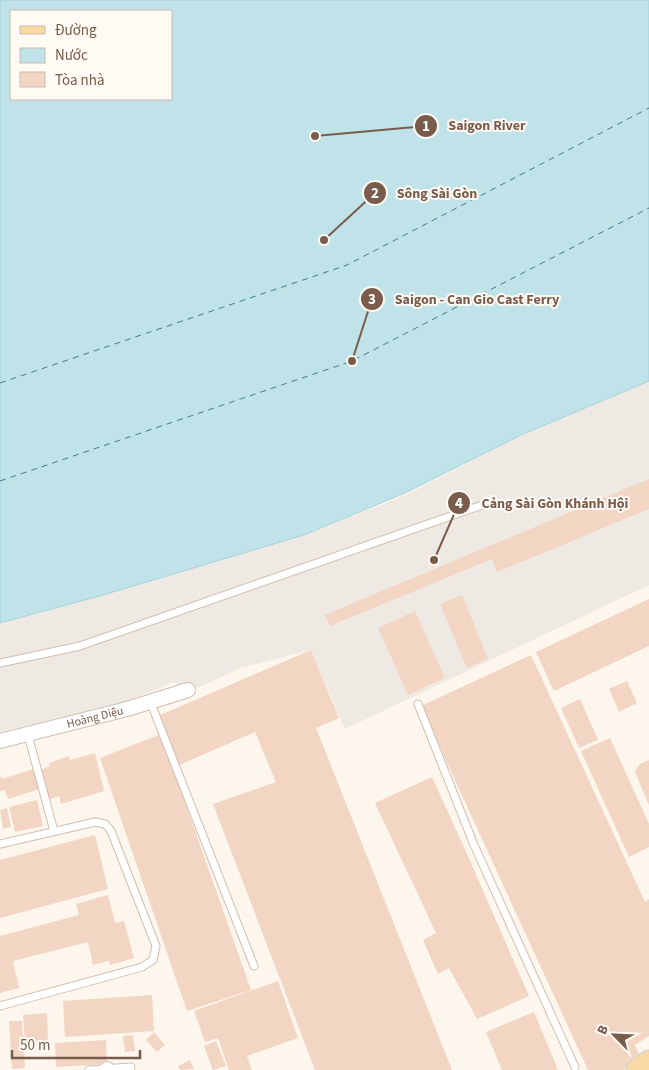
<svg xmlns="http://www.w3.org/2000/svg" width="649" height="1070" viewBox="0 0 649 1070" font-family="'Source Sans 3',sans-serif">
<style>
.industrial{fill:#efe9e4}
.water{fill:#bfe3e8;stroke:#a5d3da;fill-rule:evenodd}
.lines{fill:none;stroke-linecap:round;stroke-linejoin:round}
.ferry{stroke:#437c86;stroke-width:1;stroke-dasharray:6 5;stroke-linecap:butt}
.building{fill:#f3d5c3}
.service-casing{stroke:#d1beb0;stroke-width:9}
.minor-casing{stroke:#d1beb0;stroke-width:16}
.primary-casing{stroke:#dad1cd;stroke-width:25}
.service{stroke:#fff;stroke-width:7}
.minor{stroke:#fff;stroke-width:14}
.primary{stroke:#fbd9a5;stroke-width:22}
.labels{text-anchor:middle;stroke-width:4;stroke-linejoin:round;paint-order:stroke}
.street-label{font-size:12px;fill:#7a5c4d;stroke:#fffaf3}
.leader{fill:none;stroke:#7a5c4d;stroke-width:2}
.callout-dot{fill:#7a5c4d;stroke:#fffaf3;stroke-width:2}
.mark-label{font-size:15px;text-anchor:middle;font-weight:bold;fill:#fff}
.callout-label{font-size:14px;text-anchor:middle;font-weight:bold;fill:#7a5c4d;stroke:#fffaf3;stroke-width:4;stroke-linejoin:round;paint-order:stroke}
</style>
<rect width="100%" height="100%" fill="#fdf6ec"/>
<path class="industrial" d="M649 381V585L345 729 311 650 240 668 187 693 175 682 124 702 0 732V623L103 595 304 535 408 494 521 435Z"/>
<path class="water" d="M0 0H649V381L521 435 405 493 304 535 103 595 0 623ZM11 11H171V99H11Z"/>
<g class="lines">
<g class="ferry">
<path d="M0 383 347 265 649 108"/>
<path d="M0 481 352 361 649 208"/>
</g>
</g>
<g class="building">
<path d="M649 479V509L497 572 492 559 330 626 325 615Z"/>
<path d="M462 595 488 659 467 668 440 604Z"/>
<path d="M649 599V646L554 691 536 652Z"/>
<path d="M415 611 445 678 408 695 378 628Z"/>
<path d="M311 650 339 718 316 728 452 1070H315L213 804 276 782 255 732 179 765 158 716Z"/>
<path d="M531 655 645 902 649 899V1036L635 1045 642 1061 623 1070H588L421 706Z"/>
<path d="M627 681 637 703 619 712 609 689Z"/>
<path d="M580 699 598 740 579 748 561 708Z"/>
<path d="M161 734 251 990 187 1011 100 758Z"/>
<path d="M610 738 649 824V847L629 857 581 751Z"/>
<path d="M95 753 104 791 61 804 59 796 48 800 41 770 50 766 49 763 69 756 70 760Z"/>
<path d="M649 760V805L635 772 640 764Z"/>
<path d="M33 769 40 789 8 799 5 790 0 791V775L2 779Z"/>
<path d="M432 777 463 845 529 996 477 1019 449 968 438 974 423 940 436 933 375 803Z"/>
<path d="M37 800 43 826 15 832 9 807Z"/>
<path d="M7 808 11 827 3 829 0 810Z"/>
<path d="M95 835 108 889 0 918V860Z"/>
<path d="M108 895 115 923 124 921 134 958 110 965 109 961 93 965 88 942 13 961 19 988 0 993V936L79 915 76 904Z"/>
<path d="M278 981 298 1038 247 1056 252 1070H229L218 1038 205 1042 194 1011Z"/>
<path d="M152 995 154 1031 65 1037 63 1001Z"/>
<path d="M534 1012 558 1070H502L486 1032Z"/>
<path d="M47 1013 48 1042 25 1043 23 1015Z"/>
<path d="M9 1021H22L25 1068 12 1069Z"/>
<path d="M154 1032 165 1045 157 1052 146 1040Z"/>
<path d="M133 1035 135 1051 125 1052 123 1036Z"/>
<path d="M106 1040 107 1064 56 1067 55 1043Z"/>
<path d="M216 1041 226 1066 213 1070 204 1046Z"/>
<path d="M190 1060 194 1069 180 1070 178 1066Z"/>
</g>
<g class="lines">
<g class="service-casing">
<g id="service">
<path d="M0 663 80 646 485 504"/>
<path d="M150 701 254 966"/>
<path d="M418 704 474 845 575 1067"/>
<path d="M28 735 54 831"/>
<path d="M0 844 95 822 105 824 111 831 156 946 153 960 142 967 0 1006"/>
<path d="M89 1070 131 1067"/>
</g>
</g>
<g class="minor-casing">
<g id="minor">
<path id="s1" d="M0 741 127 709 188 690"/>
<path d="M107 1069V1070"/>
</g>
</g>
<g class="primary-casing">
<path id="primary" d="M638 1070 649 1062"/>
</g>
<use href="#service" class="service"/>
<use href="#minor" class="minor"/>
<use href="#primary" class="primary"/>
</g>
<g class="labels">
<g class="street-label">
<text dy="4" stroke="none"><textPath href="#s1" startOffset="98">Hoàng Diệu</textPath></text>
</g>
</g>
<path class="leader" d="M315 136L426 126M324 240L375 193M352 361L372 299M434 560L459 503"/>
<g class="callout-dot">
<circle cx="315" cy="136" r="5"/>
<circle cx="324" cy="240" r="5"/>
<circle cx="352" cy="361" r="5"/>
<circle cx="434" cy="560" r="5"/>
<circle cx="426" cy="126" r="12"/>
<circle cx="375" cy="193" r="12"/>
<circle cx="372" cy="299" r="12"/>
<circle cx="459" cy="503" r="12"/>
</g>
<g class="mark-label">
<text x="426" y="131">1</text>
<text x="375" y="198">2</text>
<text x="372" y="304">3</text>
<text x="459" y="508">4</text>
</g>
<g class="callout-label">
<text x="487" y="130">Saigon River</text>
<text x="437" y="198">Sông Sài Gòn</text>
<text x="477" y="304">Saigon - Can Gio Cast Ferry</text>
<text x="555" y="508">Cảng Sài Gòn Khánh Hội</text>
</g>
<rect x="10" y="10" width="162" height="90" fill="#fffaf3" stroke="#cabbb1"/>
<rect x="20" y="26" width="25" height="8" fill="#fbd9a5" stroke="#cabbb1"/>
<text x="55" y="35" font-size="15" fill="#7a5c4d">Đường</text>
<rect x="20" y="48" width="25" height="15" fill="#bfe3e8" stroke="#cabbb1"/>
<text x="55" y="60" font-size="15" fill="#7a5c4d">Nước</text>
<rect x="20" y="72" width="25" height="15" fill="#f3d5c3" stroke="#cabbb1"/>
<text x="55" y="85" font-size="15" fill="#7a5c4d">Tòa nhà</text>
<g transform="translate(614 1035) rotate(294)" stroke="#fffaf3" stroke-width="4" paint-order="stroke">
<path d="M0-4L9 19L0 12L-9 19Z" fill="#7a5c4d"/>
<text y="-8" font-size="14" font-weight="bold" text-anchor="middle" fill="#7a5c4d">B</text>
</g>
<path d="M12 1050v8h128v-8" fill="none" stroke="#7a5c4d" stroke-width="2.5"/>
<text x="20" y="1050" font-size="15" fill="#7a5c4d" stroke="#fffaf3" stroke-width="4" paint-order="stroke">50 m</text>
</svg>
